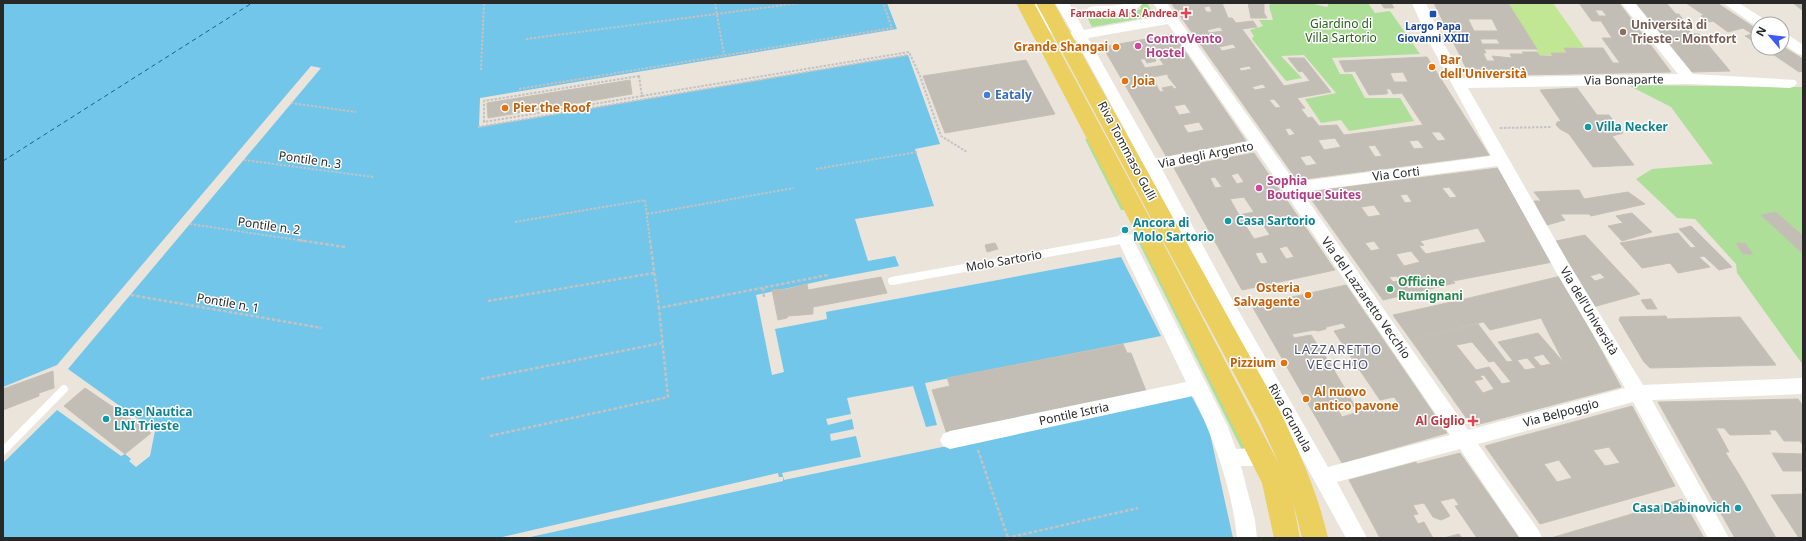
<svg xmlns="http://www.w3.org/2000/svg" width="1806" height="541" viewBox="0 0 1806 541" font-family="'Noto Sans',sans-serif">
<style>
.green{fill:#aedf99}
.pitch{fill:#c1e794}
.water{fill:#71c6e9}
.pier{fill:#eae4db}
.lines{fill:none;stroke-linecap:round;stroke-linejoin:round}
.ferry{stroke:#126393;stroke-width:1;stroke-dasharray:4.5 3.5;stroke-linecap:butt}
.building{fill:#c2beb6;stroke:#c5c0b4;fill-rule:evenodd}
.path-far1{stroke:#c3c3c3;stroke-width:2;stroke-dasharray:2.5 1.5;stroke-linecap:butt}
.path{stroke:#c3c3c3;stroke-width:2.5;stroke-dasharray:3.5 2;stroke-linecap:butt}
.lane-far1{stroke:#fff;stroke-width:7}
.lane{stroke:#fff;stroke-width:8}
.street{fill:#fff;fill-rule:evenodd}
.primary{fill:#ebcf5f;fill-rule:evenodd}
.health-dot{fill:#e0444e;stroke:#fff;stroke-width:1.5}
.transit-dot{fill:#1a4fb4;stroke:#fff;stroke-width:1.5}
.education-dot{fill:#8d6e63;stroke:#fff;stroke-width:1.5}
.hotel-dot{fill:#d1479c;stroke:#fff;stroke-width:1.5}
.food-dot{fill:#e8710a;stroke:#fff;stroke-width:1.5}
.shop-dot{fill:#3f7fe0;stroke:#fff;stroke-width:1.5}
.culture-dot{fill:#0f9aa8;stroke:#fff;stroke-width:1.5}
.leisure-dot{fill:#2e9e5b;stroke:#fff;stroke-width:1.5}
.labels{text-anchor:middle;stroke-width:3;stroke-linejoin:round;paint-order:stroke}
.far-health-label{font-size:10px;font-weight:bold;fill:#be3a42;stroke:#fff;text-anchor:end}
.far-transit-label{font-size:10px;font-weight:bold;fill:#164399;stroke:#fff}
.park-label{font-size:12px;fill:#28621c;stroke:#fff}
.education-label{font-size:12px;font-weight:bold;fill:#785e54;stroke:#fff;text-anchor:start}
.hotel-label{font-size:12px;font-weight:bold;fill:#b23c85;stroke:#fff;text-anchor:start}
.food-label{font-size:12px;font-weight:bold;fill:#c56008;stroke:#fff;text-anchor:start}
.street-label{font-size:12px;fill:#282828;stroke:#fff}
.shop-label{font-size:12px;font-weight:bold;fill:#366cbe;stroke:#fff;text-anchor:start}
.culture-label{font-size:12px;font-weight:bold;fill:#0d838f;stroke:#fff;text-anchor:start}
.leisure-label{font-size:12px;font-weight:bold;fill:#27864d;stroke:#fff;text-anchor:start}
.health-label{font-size:12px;font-weight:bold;fill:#be3a42;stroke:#fff;text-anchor:end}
.neighbourhood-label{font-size:13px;letter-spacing:1px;fill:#4b5177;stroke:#fff}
</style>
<rect width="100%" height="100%" fill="#eae4db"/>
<g class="green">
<path d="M1147 3 1155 16 1092 27 1085 13 1093 12 1096 17 1141 9 1139 4Z"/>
<path d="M1271 3H1310L1327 7 1329 3H1368L1375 13 1390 11 1420 54 1332 58 1340 74H1352L1365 98H1400L1414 121 1349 131 1341 120 1321 123 1305 99 1336 93 1304 55 1281 56 1302 78 1286 81 1252 39 1254 36 1250 30 1263 26 1259 20H1273L1269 6Z"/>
<path d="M1628 85 1803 87V365L1737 273 1736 264 1695 219 1677 218 1636 179 1652 169 1713 164 1671 107Z"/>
<path d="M1085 139H1089L1126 210H1121Z"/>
<path d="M1145 242 1249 450H1242L1139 243Z"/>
</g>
<path class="pitch" d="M1508 3H1553L1584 47 1565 48 1567 53 1540 56Z"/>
<path class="water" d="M3 3H887L897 29 480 98 479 127 908 55 940 144 915 149 934 206 855 219 868 261 895 256 899 266 830 279 756 295 772 375 784 372 775 329 827 319 826 312 1121 257 1161 336 925 383 937 425 926 427 913 386 847 398 851 414 826 419 828 425 852 419 854 429 830 434 831 441 856 436 861 457 782 473 784 480 1191 395 1209 429 1233 538H3V463L57 410 121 456 125 454 131 459 129 461 136 467 150 456 155 431 68 369 321 68 311 66 57 365 3 387Z"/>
<path class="pier" d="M778 473 779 477H783V481L526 538H498Z"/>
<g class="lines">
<path class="ferry" d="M3 161 252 3"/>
</g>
<g class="building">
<path d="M1171 3H1222L1228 18H1232L1236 23 1253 21 1257 27 1242 29 1284 86 1310 81 1302 71 1299 72 1288 58H1304L1331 92 1297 98 1305 108 1301 109 1308 118 1312 117 1319 126 1337 125 1344 135 1423 125 1402 93 1393 94 1390 89H1386L1388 93 1386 94 1369 95 1355 71 1345 72 1339 61 1427 57 1489 155 1297 180ZM1210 6 1212 12H1206L1204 7ZM1220 27 1223 31 1209 33 1207 30ZM1233 44 1236 48 1222 51 1219 47ZM1249 66 1252 69 1241 71 1239 68ZM1403 72 1408 82H1394L1390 73ZM1263 84 1266 88 1255 90 1252 87ZM1274 99 1281 107 1276 108 1269 100ZM1290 128 1295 134 1289 136 1285 129ZM1431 132H1440L1446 140 1438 141ZM1335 138 1341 147 1324 150 1318 140ZM1418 140 1424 148 1414 149 1409 141ZM1375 145 1382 156 1375 157 1368 146ZM1310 155 1317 164 1306 166 1300 157Z"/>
<path d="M1248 3H1264V13L1267 18H1251Z"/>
<path d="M1372 3H1391L1394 8H1384L1381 3Z"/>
<path d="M1434 3H1508L1537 49H1484L1486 53H1483L1487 61H1495L1492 56 1512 58 1510 54H1524L1522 52H1537L1540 56H1553L1551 53H1567L1564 48H1603L1613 63H1620L1602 38H1612L1601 21H1592L1579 3H1619L1671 72 1470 76ZM1595 10H1602L1607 16H1599ZM1468 19H1492L1498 31H1474ZM1480 39H1497L1500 44H1482Z"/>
<path d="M1636 3H1666L1676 14H1679L1683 20H1680L1692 34H1699L1730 71 1692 72Z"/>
<path d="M1686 3H1717L1758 30V44L1745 36 1752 34 1743 28 1728 32 1713 21 1710 22 1701 16 1704 15Z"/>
<path d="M1793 3H1803V10H1802Z"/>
<path d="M1173 34 1246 141 1166 156 1103 47ZM1157 55 1164 65 1145 68 1140 59H1145L1147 63 1156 61 1153 56ZM1168 74V77L1177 88 1174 89 1172 86 1162 88 1164 91 1160 92 1152 77ZM1185 104 1191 113 1179 115 1174 106ZM1199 122 1204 130 1188 133 1183 125Z"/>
<path d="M1782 46 1803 59V71L1799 72 1764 48H1782Z"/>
<path d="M1026 60 1055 114 945 133 923 76Z"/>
<path d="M630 80 632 94 488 118 487 103Z"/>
<path d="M1577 88 1597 115H1609L1623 133 1612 136 1634 165 1593 167 1569 134 1560 129 1556 125 1557 122 1561 121 1540 90Z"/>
<path d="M1254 153 1335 270 1242 290 1174 168ZM1238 173 1244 182 1237 184 1231 175ZM1215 177 1222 187 1215 188 1210 178ZM1244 197 1254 212 1239 215 1230 199ZM1260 220 1270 235 1254 239 1244 223ZM1287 246 1294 257 1286 259 1279 248ZM1262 252 1268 263 1261 264 1255 253Z"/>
<path d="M1498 168 1553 262 1453 281 1455 283 1383 300 1306 192ZM1449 187 1457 197 1450 198 1442 188ZM1407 194 1412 202 1405 203 1400 195ZM1374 205 1381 215 1368 217 1361 207ZM1478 228 1486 242 1426 254 1419 246 1424 245 1420 241ZM1374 241 1380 249 1371 251 1365 243ZM1411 251 1420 262 1404 266 1396 254ZM1397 276 1400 281 1393 282 1389 277Z"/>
<path d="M1579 190 1584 199 1628 192 1645 204 1591 216 1589 214H1560L1565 220 1547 225 1534 201H1541L1534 192Z"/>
<path d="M1776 212 1803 236V254L1761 215Z"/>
<path d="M1632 213 1652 232 1622 241 1608 226 1623 223 1616 216Z"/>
<path d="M1691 226 1732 267 1719 270 1704 256 1699 257 1710 267 1678 273 1670 263 1642 268 1620 243 1678 233 1691 248 1696 247 1679 229Z"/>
<path d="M1585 235 1640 294 1593 307 1556 241ZM1600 273 1605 278 1595 281 1590 276Z"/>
<path d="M995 243 998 249 987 252 985 245Z"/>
<path d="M1736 243H1745L1753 254H1743Z"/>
<path d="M1561 276 1621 387 1472 426 1411 340 1478 324 1507 362 1513 361 1498 342 1538 333 1564 363 1541 318 1490 330 1465 299ZM1472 342 1489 362 1494 361 1511 382 1502 384 1489 367 1476 370 1456 345ZM1543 354 1551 364 1541 366 1533 357ZM1527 358 1536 368 1525 370 1517 360ZM1484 375 1494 389 1483 393 1474 381 1483 379 1480 376Z"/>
<path d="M881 277 887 293 813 307V314L788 316 787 318 778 320 772 290 782 289 783 290 807 284 808 290Z"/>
<path d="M1346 285 1447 433 1342 463 1252 306ZM1343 323 1346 328 1334 331 1353 360H1350L1356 370 1359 369 1380 400 1394 397 1398 402 1376 408 1372 406 1362 408 1361 411 1342 417 1338 410 1355 406 1331 365 1311 335 1294 338 1292 334 1314 330 1318 331 1326 329V327Z"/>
<path d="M1465 299 1483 322 1411 340 1393 315Z"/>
<path d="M1651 299 1657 309H1647L1641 300Z"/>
<path d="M1666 316 1667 319 1740 317 1776 365 1650 368 1644 362 1619 320 1620 317Z"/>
<path d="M1123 344 1127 353H1131L1148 396 948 437 932 390 950 386 947 378Z"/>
<path d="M53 371 54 388 39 393V396L3 410V389Z"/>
<path d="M85 388 151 433 125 454 64 406Z"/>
<path d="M1798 399 1803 406V445L1800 441H1784L1776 430H1769L1771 434 1730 435 1724 428H1716L1729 452H1725L1740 476 1700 477 1658 402Z"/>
<path d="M1632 406 1675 486 1540 524 1485 446ZM1609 447 1620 463 1605 466 1593 450ZM1559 460 1572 478 1557 482 1544 464Z"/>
<path d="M1460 453 1519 538H1477L1455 506 1459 505 1454 498 1440 501 1450 516 1441 520 1433 517 1424 503 1413 505 1418 514 1413 515 1418 524 1424 522 1433 538H1380L1349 480 1416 462 1417 464Z"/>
<path d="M1772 453 1803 454V471H1783Z"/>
<path d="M1740 476 1776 538H1735L1700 477Z"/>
<path d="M1803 494V538H1799L1771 495Z"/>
<path d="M1682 499 1704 538H1551Z"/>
<path d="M1459 534 1462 538H1444Z"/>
</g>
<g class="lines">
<g class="path-far1">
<path d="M715 3 724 55"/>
<path d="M526 39 800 3"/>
<path d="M481 70 484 3"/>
<path d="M639 76 642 96 484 122V101Z"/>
<path d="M519 89 892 28 883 3"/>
<path d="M642 96 909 52 920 76 941 136 967 152"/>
<path d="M291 103 356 112"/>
<path d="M478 127 908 55"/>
<path d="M1500 128 1551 127"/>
<path d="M244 160 373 177"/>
<path d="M816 169 917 152"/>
<path d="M647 214 794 188"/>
<path d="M515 222 645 200 650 241"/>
<path d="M190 224 305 241"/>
</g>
<g class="path">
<path d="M298 240 345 247"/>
<path d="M650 240 659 308"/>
<path d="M763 288 764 298"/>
<path d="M131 295 322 328"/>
<path d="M488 301 654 273"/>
<path d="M481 379 662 343"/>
<path d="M490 436 668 397 659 308 828 275"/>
<path d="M978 450 1008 538"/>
<path d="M1007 538 1138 508"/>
</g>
<path class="lane-far1" d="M1114 241 1148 235"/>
<g class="lane">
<path d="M892 281 1120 240"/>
<path d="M3 451 64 389"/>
</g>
<g class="street">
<path d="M1020 3H1035L1068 33 1072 32 1055 3H1069L1084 30 1162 16 1153 3H1167L1295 182 1491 156 1429 42 1412 3H1426L1443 42 1463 78 1678 74 1621 3H1635L1693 74 1795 80 1797 83 1795 86 1790 88 1689 84 1468 88 1568 262 1643 385 1803 378V394L1652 400 1729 538H1708L1633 402 1478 444 1539 531 1542 538H1520L1460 449 1337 482 1367 538H1346L1217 304 1144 165 1076 40 1065 42 1060 41ZM1168 24 1249 141 1156 159 1088 38ZM1256 150 1450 435 1328 467 1229 294 1162 169ZM1497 166 1556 272 1625 388 1468 430 1302 192Z"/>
<path d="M1126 3H1143C1134 16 1103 16 1089 13L1087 10 1089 7C1101 4 1113 8 1126 3Z"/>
<path d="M1723 3H1739L1767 21 1769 24H1758L1757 27Z"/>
<path d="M1782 33 1787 34 1803 45V55L1798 54 1782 43Z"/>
<path d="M1125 233 1131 235 1133 239 1208 387 1228 427 1236 449 1252 448 1259 451 1262 457 1259 463 1252 466H1241L1255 520 1257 538H1237C1232 489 1215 441 1193 396L950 449 943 446 940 440 943 434 950 431 1186 382 1117 239 1119 235Z"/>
</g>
<path class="primary" d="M1016 3H1034L1159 235 1279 464 1260 422 1036 3H1054L1279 409C1299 451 1318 493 1328 538H1302L1293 502 1300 538H1274L1262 483 1137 235Z"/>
</g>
<g class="health-dot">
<path d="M1184 7h4v4h4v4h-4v4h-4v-4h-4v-4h4z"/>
<path d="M1471 415h4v4h4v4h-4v4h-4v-4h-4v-4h4z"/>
</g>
<rect class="transit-dot" x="1429" y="10" width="8" height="8" rx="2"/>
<circle class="education-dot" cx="1623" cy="32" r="4"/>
<g class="hotel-dot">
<circle cx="1138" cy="46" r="4"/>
<circle cx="1259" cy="188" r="4"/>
</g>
<g class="food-dot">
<circle cx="1116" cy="47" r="4"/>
<circle cx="1432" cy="67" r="4"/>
<circle cx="1125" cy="81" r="4"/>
<circle cx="505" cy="108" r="4"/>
<circle cx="1308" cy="295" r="4"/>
<circle cx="1284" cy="363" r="4"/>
<circle cx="1306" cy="399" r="4"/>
</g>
<circle class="shop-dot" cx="987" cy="95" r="4"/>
<g class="culture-dot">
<circle cx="1588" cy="127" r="4"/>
<circle cx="1228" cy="221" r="4"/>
<circle cx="1125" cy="230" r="4"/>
<circle cx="106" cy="419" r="4"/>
<circle cx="1738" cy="508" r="4"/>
</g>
<circle class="leisure-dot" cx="1390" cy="289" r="4"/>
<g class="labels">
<g class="far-health-label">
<text x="1178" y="17">Farmacia Al S. Andrea</text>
</g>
<g class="far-transit-label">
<text x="1433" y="30">Largo Papa<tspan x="1433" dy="12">Giovanni XXIII</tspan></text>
</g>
<g class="park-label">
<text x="1341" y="28">Giardino di<tspan x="1341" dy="14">Villa Sartorio</tspan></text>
</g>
<g class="education-label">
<text x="1631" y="29">Università di<tspan x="1631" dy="14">Trieste - Montfort</tspan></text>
</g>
<g class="hotel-label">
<text x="1146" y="43">ControVento<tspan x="1146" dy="14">Hostel</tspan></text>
<text x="1267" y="185">Sophia<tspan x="1267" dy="14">Boutique Suites</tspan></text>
</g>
<g class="food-label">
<text x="1108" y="51" text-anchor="end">Grande Shangai</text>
<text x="1440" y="64">Bar<tspan x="1440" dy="14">dell'Università</tspan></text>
<text x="1133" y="85">Joia</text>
<text x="513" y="112">Pier the Roof</text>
<text x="1300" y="292" text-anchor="end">Osteria<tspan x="1300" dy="14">Salvagente</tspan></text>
<text x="1276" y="367" text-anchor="end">Pizzium</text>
<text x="1314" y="396">Al nuovo<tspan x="1314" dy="14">antico pavone</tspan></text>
</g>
<g class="street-label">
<text transform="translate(1624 80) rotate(-1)" y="4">Via Bonaparte</text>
<text transform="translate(1127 151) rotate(62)" y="4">Riva Tommaso Gulli</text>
<text transform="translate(1206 155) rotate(-11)" y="4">Via degli Argento</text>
<text transform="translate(310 160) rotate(8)" y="4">Pontile n. 3</text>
<text transform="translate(1396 174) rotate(-7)" y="4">Via Corti</text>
<text transform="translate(269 226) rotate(8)" y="4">Pontile n. 2</text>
<text transform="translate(1004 261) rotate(-10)" y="4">Molo Sartorio</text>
<text transform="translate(1366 298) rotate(55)" y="4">Via del Lazzaretto Vecchio</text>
<text transform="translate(228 303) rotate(10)" y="4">Pontile n. 1</text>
<text transform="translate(1589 311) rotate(59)" y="4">Via dell'Università</text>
<text transform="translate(1561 413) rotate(-15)" y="4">Via Belpoggio</text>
<text transform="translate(1074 414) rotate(-12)" y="4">Pontile Istria</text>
<text transform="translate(1290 418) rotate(61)" y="4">Riva Grumula</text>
</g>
<g class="shop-label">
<text x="995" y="99">Eataly</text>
</g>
<g class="culture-label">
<text x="1596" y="131">Villa Necker</text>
<text x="1236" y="225">Casa Sartorio</text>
<text x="1133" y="227">Ancora di<tspan x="1133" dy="14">Molo Sartorio</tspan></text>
<text x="114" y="416">Base Nautica<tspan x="114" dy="14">LNI Trieste</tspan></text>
<text x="1730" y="512" text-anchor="end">Casa Dabinovich</text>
</g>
<g class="leisure-label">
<text x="1398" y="286">Officine<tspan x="1398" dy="14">Rumignani</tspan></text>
</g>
<g class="health-label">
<text x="1465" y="425">Al Giglio</text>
</g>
<g class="neighbourhood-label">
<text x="1338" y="354">LAZZARETTO<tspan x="1338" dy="15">VECCHIO</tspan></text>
</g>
</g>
<rect width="1806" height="541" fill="none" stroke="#282828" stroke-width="8"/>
<g transform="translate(1770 36) rotate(298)"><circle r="19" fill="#ffffff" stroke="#a9a9a9"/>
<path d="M0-3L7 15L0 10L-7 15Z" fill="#3f5bf3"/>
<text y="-6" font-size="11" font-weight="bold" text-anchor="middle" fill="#282828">N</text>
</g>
</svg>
